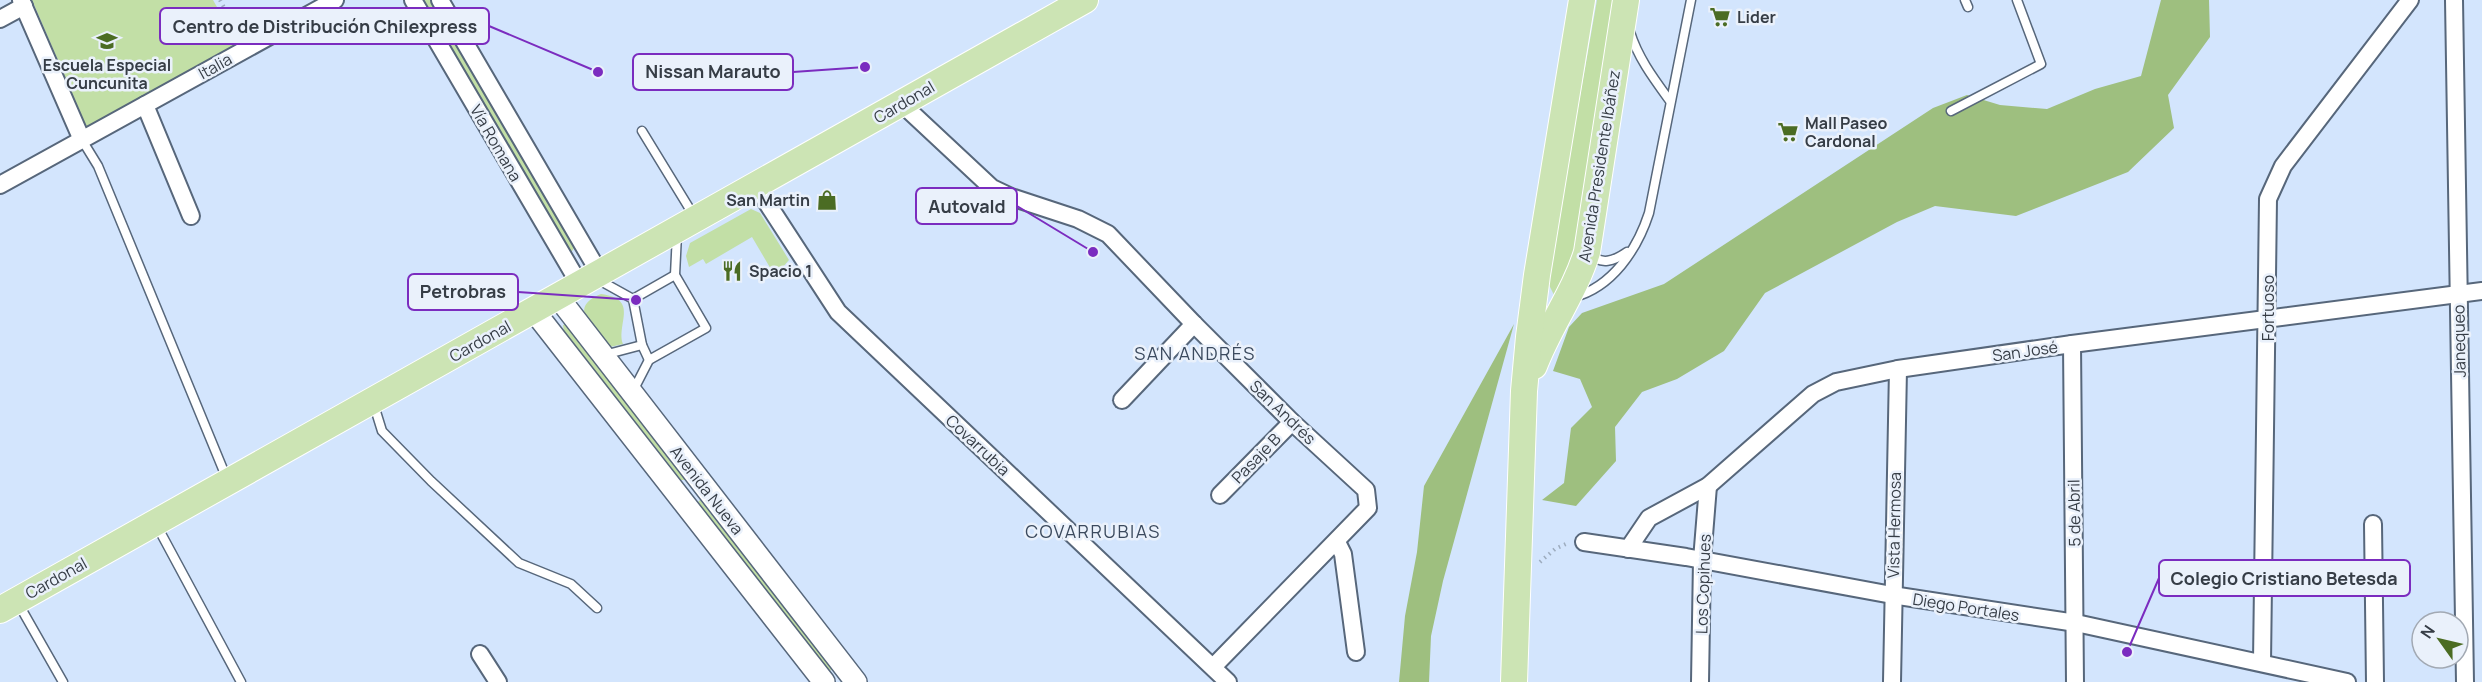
<svg xmlns="http://www.w3.org/2000/svg" width="2482" height="682" viewBox="0 0 2482 682" font-family="Manrope,sans-serif">
<style>
.green{fill:#c2dfa6}
.forest{fill:#9ebf7f}
.lines{fill:none;stroke-linecap:round;stroke-linejoin:round}
.service-casing{stroke:#57677b;stroke-width:11}
.minor-casing{stroke:#57677b;stroke-width:20}
.tertiary-casing{stroke:#57677b;stroke-width:24}
.primary-casing{stroke:#fff;stroke-width:28}
.path{stroke:#9dacbe;stroke-width:4;stroke-dasharray:1.5 4.5;stroke-linecap:butt}
.service{stroke:#fff;stroke-width:8}
.minor{stroke:#fff;stroke-width:16}
.tertiary{stroke:#fff;stroke-width:21}
.primary{stroke:#cce4b4;stroke-width:26}
.labels{text-anchor:middle;stroke-width:5;stroke-linejoin:round;paint-order:stroke}
.poi-label{font-size:16px;font-weight:bold;fill:#363d46;stroke:#eaf1fb;text-anchor:start}
.street-label{font-size:16px;fill:#363d46;stroke:#eaf1fb}
.neighbourhood-label{font-size:18px;letter-spacing:1.5px;fill:#3b4a5e;stroke:#eaf1fb}
.leader{fill:none;stroke:#7b2cbf;stroke-width:2}
.callout-dot{fill:#7b2cbf;stroke:#eaf1fb;stroke-width:2}
.callout{fill:#eaf1fb;stroke:#7b2cbf;stroke-width:2}
.callout-label{font-size:18px;text-anchor:middle;font-weight:bold;fill:#363d46}
</style>
<rect width="100%" height="100%" fill="#d3e5fd"/>
<g class="green">
<path d="M32 0H213L238 44 87 128Z"/>
<path d="M424 0H432L574 248 572 251H569Z"/>
<path d="M1597 0H1617L1574 257 1558 293 1554 295 1549 285 1550 266Z"/>
<path d="M751 209 760 213 789 260 775 276 752 237 706 264 703 259 689 267 686 256 690 243Z"/>
<path d="M601 294C640 299 616 324 623 344L610 347C594 328 566 308 601 294Z"/>
<path d="M566 324 686 480H681L564 332 563 325Z"/>
<path d="M700 500 832 668 829 673 700 507 698 502Z"/>
</g>
<g class="forest">
<path d="M2161 0H2209L2210 37 2168 95 2174 128 2128 172 2016 216 1935 206 1897 222 1765 293 1724 351 1677 379 1642 392 1615 427 1616 461 1576 506 1542 500 1564 483 1571 428 1592 407 1580 379 1553 371 1569 327 1582 313 1664 284 1933 108 1967 95 2000 105 2047 109 2095 89 2141 76Z"/>
<path d="M1514 324 1443 581 1431 636 1429 682H1399L1405 616 1417 552 1424 486Z"/>
</g>
<g class="lines">
<g class="service-casing">
<g id="service">
<path d="M1965 0 1968 7"/>
<path d="M1630 32C1638 58 1654 79 1670 101"/>
<path d="M1951 111 2041 64 2017 0"/>
<path d="M642 131 694 216"/>
<path d="M82 140 98 166 227 479"/>
<path d="M1589 253C1601 266 1614 261 1627 252"/>
<path d="M597 279 633 299 642 345 649 360"/>
<path d="M1574 297C1612 287 1637 250 1649 213L1691 0"/>
<path d="M633 299 675 275"/>
<path d="M604 355 642 345"/>
<path d="M633 391 649 360 706 328 675 275 677 234"/>
<path d="M373 402 382 431 431 481 519 563 571 584 597 608"/>
<path d="M157 526 241 682"/>
<path d="M18 603 63 682"/>
</g>
</g>
<g class="minor-casing">
<g id="minor">
<path d="M21 0 82 140"/>
<path d="M413 0 580 285"/>
<path d="M440 0 600 274"/>
<path d="M2454 0 2465 682"/>
<path d="M0 19 24 6"/>
<path d="M902 104 992 188 1011 197 1078 219 1108 234 1194 324 1292 422 1366 490 1368 508 1213 667"/>
<path d="M145 105 191 216"/>
<path d="M0 185 335 0"/>
<path d="M756 186 838 312 1228 682"/>
<path d="M2072 344 2075 682"/>
<path d="M1122 400 1194 324"/>
<path d="M1220 495 1292 422"/>
<path d="M2373 524 2375 682"/>
<path d="M1337 542 1343 554 1356 652"/>
<path d="M1584 542 1686 557 1892 595 2076 623 2347 682"/>
<path d="M1628 549 1649 518 1708 486 1813 394 1836 382 1898 369 2072 344 2482 291"/>
<path d="M480 654 498 682"/>
<path d="M2262 662 2268 199 2283 166 2410 0"/>
<path d="M1700 682 1702 560 1708 486"/>
<path d="M1892 682 1898 369"/>
</g>
</g>
<g class="tertiary-casing">
<g id="tertiary">
<path d="M558 297 856 682"/>
<path d="M534 311 824 682"/>
</g>
</g>
<g class="primary-casing">
<g id="primary">
<path d="M1534 366C1549 326 1575 292 1587 252L1626 0"/>
<path d="M0 610 1085 0"/>
<path d="M1514 682 1524 391 1529 337 1537 275 1582 0"/>
</g>
</g>
<g class="path">
<path d="M220 0 239 35"/>
<path d="M1540 562 1555 549 1568 543"/>
</g>
<use href="#service" class="service"/>
<use href="#minor" class="minor"/>
<use href="#tertiary" class="tertiary"/>
<use href="#primary" class="primary"/>
</g>
<defs>
<g id="supermarket-bare" transform="scale(1.62)"><path d="M-6-5.5h2.5l.6 2H6L4.5 2H-2.5L-4.4-4H-6ZM-1.5 3.2a1.3 1.3 0 1 0 .1 0ZM3 3.2a1.3 1.3 0 1 0 .1 0Z" fill="#4b6c23" stroke="#eaf1fb" stroke-width="2.5" paint-order="stroke"/></g>
<g id="school-bare" transform="scale(1.62)"><path d="M0-5L7-2L0 1L-7-2ZM-4 1L0 2.5L4 1V4Q0 6-4 4Z" fill="#4b6c23" stroke="#eaf1fb" stroke-width="2.5" paint-order="stroke"/></g>
<g id="shop-bare" transform="scale(1.62)"><path d="M-5-2.5h2.3a2.7 3.5 0 0 1 5.4 0H5L5.5 6h-11ZM-1.5-2.5h3a1.5 2.3 0 0 0-3 0Z" fill="#4b6c23" stroke="#eaf1fb" stroke-width="2.5" paint-order="stroke"/></g>
<g id="restaurant-bare" transform="scale(1.62)"><path d="M-5-6h1v4h1v-4h1v4h1v-4h1v5L-1.5 .5V6h-2V.5L-5-1ZM5-6V6H3V1.5H1.5Q1.5-4 5-6Z" fill="#4b6c23" stroke="#eaf1fb" stroke-width="2.5" paint-order="stroke"/></g>
</defs>
<g fill-rule="evenodd">
<use href="#supermarket-bare" x="1720" y="17"/>
<use href="#school-bare" x="107" y="41"/>
<use href="#supermarket-bare" x="1788" y="132"/>
<use href="#shop-bare" x="827" y="200"/>
<use href="#restaurant-bare" x="732" y="271"/>
</g>
<g class="labels">
<g class="poi-label">
<text x="1737" y="23">Lider</text>
<text x="107" y="71" text-anchor="middle">Escuela Especial<tspan x="107" dy="18">Cuncunita</tspan></text>
<text x="1805" y="129">Mall Paseo<tspan x="1805" dy="18">Cardonal</tspan></text>
<text x="810" y="206" text-anchor="end">San Martin</text>
<text x="749" y="277">Spacio 1</text>
</g>
<g class="street-label">
<text transform="translate(215 66) rotate(-29)" y="6">Italia</text>
<text transform="translate(904 102) rotate(-30)" y="6">Cardonal</text>
<text transform="translate(496 143) rotate(60)" y="6">Vía Romana</text>
<text transform="translate(1599 166) rotate(-81)" y="6">Avenida Presidente Ibáñez</text>
<text transform="translate(2268 308) rotate(-90)" y="6">Fortuoso</text>
<text transform="translate(480 341) rotate(-29)" y="6">Cardonal</text>
<text transform="translate(2459 341) rotate(-91)" y="6">Janequeo</text>
<text transform="translate(2025 351) rotate(-8)" y="6">San José</text>
<text transform="translate(1283 412) rotate(44)" y="6">San Andrés</text>
<text transform="translate(978 445) rotate(43)" y="6">Covarrubia</text>
<text transform="translate(1256 458) rotate(-46)" y="6">Pasaje B</text>
<text transform="translate(707 490) rotate(52)" y="6">Avenida Nueva</text>
<text transform="translate(2074 513) rotate(-91)" y="6">5 de Abril</text>
<text transform="translate(1894 525) rotate(-89)" y="6">Vista Hermosa</text>
<text transform="translate(56 578) rotate(-29)" y="6">Cardonal</text>
<text transform="translate(1703 584) rotate(-88)" y="6">Los Copihues</text>
<text transform="translate(1966 607) rotate(9)" y="6">Diego Portales</text>
</g>
<g class="neighbourhood-label">
<text x="1195" y="360">SAN ANDRÉS</text>
<text x="1093" y="538">COVARRUBIAS</text>
</g>
</g>
<path class="leader" d="M598 72L489 26M865 67L793 72M1093 252L1017 206M636 300L518 292M2127 652L2159 578"/>
<g class="callout-dot">
<circle cx="598" cy="72" r="6"/>
<circle cx="865" cy="67" r="6"/>
<circle cx="1093" cy="252" r="6"/>
<circle cx="636" cy="300" r="6"/>
<circle cx="2127" cy="652" r="6"/>
</g>
<g class="callout">
<rect x="160" y="8" width="329" height="36" rx="6"/>
<rect x="633" y="54" width="160" height="36" rx="6"/>
<rect x="916" y="188" width="101" height="36" rx="6"/>
<rect x="408" y="274" width="110" height="36" rx="6"/>
<rect x="2159" y="560" width="251" height="36" rx="6"/>
</g>
<g class="callout-label">
<text x="325" y="33">Centro de Distribución Chilexpress</text>
<text x="713" y="78">Nissan Marauto</text>
<text x="967" y="213">Autovald</text>
<text x="463" y="298">Petrobras</text>
<text x="2284" y="585">Colegio Cristiano Betesda</text>
</g>
<g transform="translate(2440 640) rotate(304)"><circle r="28" fill="#eaf1fb" stroke="#a2a9b3" stroke-width="1.5"/>
<path d="M0-4.5L10 22L0 15L-10 22Z" fill="#4b6c23"/>
<text y="-9" font-size="16" font-weight="bold" text-anchor="middle" fill="#363d46">N</text>
</g>
</svg>
